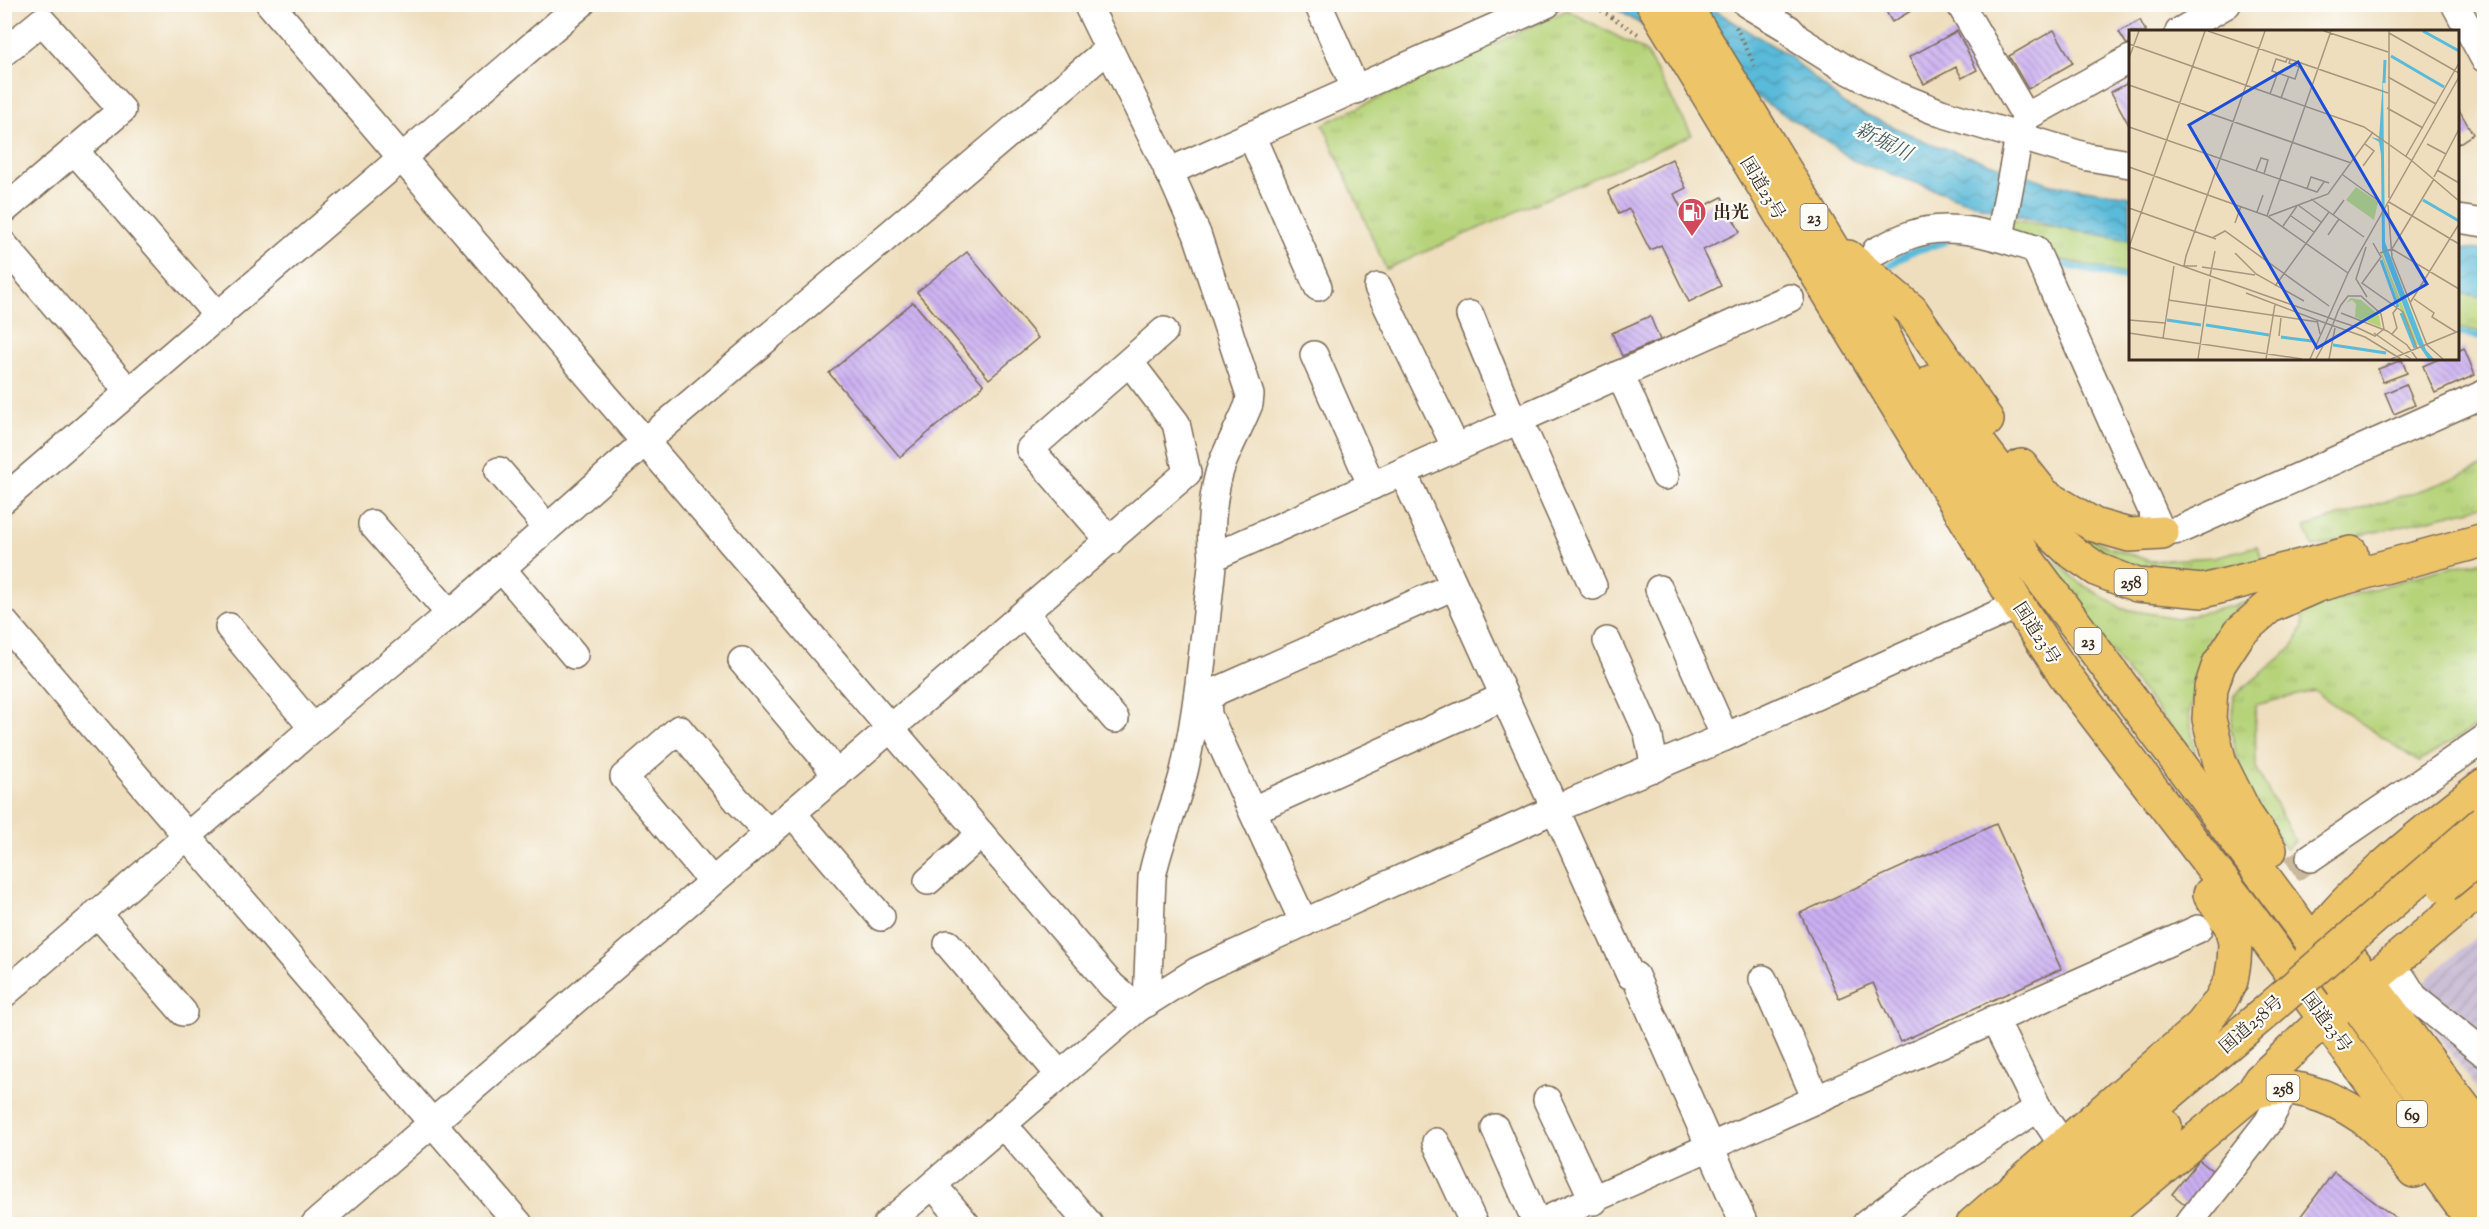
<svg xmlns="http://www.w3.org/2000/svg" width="2489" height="1229" viewBox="0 0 2489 1229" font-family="'Sorts Mill Goudy','Noto Serif JP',serif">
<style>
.industrial{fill:url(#industrial-furrows)}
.grass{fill:url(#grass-tufts);stroke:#787e4c;stroke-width:1.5}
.water{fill:url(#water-waves);stroke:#4a727c;stroke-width:1.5}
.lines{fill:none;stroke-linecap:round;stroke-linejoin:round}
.stream{stroke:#5abad9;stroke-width:7}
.building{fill:url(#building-back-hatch)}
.minor-tunnel{stroke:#caba9d;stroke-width:27;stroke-dasharray:27 14;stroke-linecap:butt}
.minor-casing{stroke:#7a6956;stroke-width:30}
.major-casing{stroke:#7a6956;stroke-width:36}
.highway-casing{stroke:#7a6956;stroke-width:36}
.path{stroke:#7a6956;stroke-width:4;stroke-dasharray:1.5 4.5;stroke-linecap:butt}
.minor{stroke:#fff;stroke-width:27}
.major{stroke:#eec469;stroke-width:33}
.highway{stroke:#eec469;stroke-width:33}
.highway-bridge-casing{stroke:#7a6956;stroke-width:36;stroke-linecap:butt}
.highway-bridge{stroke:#eec469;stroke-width:33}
.labels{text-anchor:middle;stroke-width:4.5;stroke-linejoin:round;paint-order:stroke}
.shield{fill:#fdfcf7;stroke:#75695f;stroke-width:1.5}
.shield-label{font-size:16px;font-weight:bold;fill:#3b2a1e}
.street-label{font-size:18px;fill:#3b2a1e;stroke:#fdfcf7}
.poi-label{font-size:18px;font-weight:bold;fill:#3b2a1e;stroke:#fdfcf7;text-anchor:start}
.water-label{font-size:20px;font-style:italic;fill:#465c5f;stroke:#fdfcf7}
.inset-river{fill:none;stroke:#5abad9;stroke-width:3}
.inset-road{fill:none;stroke:#a6967d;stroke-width:1.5}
.view{fill:#1d4ed8;fill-opacity:0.15;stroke:#1d4ed8;stroke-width:3}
.inset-edge{fill:none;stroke:#3b2a1e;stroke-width:3}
</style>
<defs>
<pattern id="industrial-furrows" width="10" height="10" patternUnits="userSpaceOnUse" patternTransform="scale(1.5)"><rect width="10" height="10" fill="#cbbfd5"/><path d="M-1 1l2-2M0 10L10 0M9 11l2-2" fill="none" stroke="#afa4b6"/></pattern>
<pattern id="grass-tufts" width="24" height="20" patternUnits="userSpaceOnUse" patternTransform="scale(1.5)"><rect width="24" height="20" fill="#b6d379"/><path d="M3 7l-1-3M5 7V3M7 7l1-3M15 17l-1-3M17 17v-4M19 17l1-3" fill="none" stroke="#9db568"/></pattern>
<pattern id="water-waves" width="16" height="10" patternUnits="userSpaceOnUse" patternTransform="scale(1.5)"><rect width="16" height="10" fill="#5abad9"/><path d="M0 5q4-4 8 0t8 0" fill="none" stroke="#4c97af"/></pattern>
<pattern id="building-back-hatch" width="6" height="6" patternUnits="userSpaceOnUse" patternTransform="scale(1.5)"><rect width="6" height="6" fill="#cbb0f2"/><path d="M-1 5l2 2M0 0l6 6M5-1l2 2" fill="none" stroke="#a68fc3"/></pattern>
</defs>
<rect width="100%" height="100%" fill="#fdfcf7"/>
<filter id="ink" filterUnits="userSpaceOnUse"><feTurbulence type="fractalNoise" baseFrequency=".0167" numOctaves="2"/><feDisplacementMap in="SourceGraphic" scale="12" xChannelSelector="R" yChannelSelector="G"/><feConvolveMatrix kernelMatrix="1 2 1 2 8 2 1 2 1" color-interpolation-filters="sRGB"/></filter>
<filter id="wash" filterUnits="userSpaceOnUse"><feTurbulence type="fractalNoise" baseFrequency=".008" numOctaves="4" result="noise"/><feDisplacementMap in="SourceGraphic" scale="24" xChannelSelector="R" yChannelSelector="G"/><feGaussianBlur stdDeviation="1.35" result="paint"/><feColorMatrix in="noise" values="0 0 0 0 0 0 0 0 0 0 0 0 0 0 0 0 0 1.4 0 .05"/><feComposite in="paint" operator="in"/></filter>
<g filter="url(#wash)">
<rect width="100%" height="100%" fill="#eedebd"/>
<path class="industrial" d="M2484 930V1100L2417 1004 2429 977Z"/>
<g class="grass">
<path d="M1567 10 1645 51 1692 135 1386 269 1323 124Z"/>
<path d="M2011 220 2130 239V275L2050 257 2010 234Z"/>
<path d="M2458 292 2484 296V332L2458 328Z"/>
<path d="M2484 466V506L2313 547 2305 527 2431 487Z"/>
<path d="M2059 521 2108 547 2150 561 2214 557 2257 546 2264 564 2207 576 2160 578 2090 551Z"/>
<path d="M2050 557 2081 584 2123 609 2177 618 2233 606 2267 595 2201 667 2189 713 2196 759 2040 563Z"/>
<path d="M2484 560V721L2419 762 2314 691 2255 705 2256 768 2295 841 2286 849 2242 785 2231 729 2234 696 2291 649 2303 628 2302 610 2435 571Z"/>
</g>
<g class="water">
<path d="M1610 5H1706L1788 55 1845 105 1929 143 2052 184 2130 196V240L2061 228 1980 206 1852 160 1830 143Z"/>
<path d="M2458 247 2484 251V297L2458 293Z"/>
</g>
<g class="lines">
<g class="stream">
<path d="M2059 264 2130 279"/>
<path d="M1890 265 1908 253 1945 242"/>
<path d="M2458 333 2484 337"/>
</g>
</g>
<g id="blocks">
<g class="building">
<path d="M1882 4H1923L1892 22Z"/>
<path d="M2140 20 2146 32H2130V42L2127 45 2119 32Z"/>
<path d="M2054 30 2073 63 2028 89 2009 56Z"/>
<path d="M1957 31 1977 70 1962 78 1956 67 1924 84 1909 57Z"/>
<path d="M2130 82V127L2111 92Z"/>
<path d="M2458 108 2473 134 2458 144Z"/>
<path d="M1672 159 1686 188 1674 194 1685 216 1722 197 1740 232 1703 250 1721 286 1689 302 1661 245 1650 250 1629 209 1619 214 1608 191Z"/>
<path d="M967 252 1038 338 989 379 917 292Z"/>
<path d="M913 302 984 385 900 457 829 373Z"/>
<path d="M1650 316 1660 340 1622 356 1612 333Z"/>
<path d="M2464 348 2475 375 2435 393 2423 366 2441 358H2458V351Z"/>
<path d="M2402 360 2407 373 2383 382 2378 369Z"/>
<path d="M2406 384 2415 405 2394 414 2385 393Z"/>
<path d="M1996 824 2061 969 1900 1042 1873 983 1839 998 1800 913Z"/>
<path d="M2199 1160 2214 1172 2187 1206 2172 1194Z"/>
<path d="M2334 1172 2404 1224H2310L2300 1217Z"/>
</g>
</g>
</g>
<g filter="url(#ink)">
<use href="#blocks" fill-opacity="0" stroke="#7a6956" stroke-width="1.5"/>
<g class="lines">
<path class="minor-tunnel" d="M2222 914 2310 858"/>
<g class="minor-casing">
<g id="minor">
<path d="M270 4 981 834 1112 986 1138 1008"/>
<path d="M1087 4 1174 182 1197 234 1250 395 1249 404C1241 424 1230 444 1222 464 1213 489 1209 531 1213 557 1205 627 1200 698 1185 767 1177 804 1159 839 1152 877L1147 1003"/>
<path d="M1318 4 1356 90"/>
<path d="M1747 4 1789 29 1798 39 1846 69 1896 95 1941 113 2088 157 2130 164"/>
<path d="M1960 4 2026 117 2019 137 2000 237"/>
<path d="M2455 4 2484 58"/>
<path d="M2179 32 2227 4"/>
<path d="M4 52 42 21 122 110 4 210"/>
<path d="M2026 117 2130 59"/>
<path d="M1251 135 1318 287"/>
<path d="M74 150 219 317"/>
<path d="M1168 172 1547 4"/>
<path d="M2458 219 2484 223"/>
<path d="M4 245 129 392"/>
<path d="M1876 251C1887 246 1899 239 1910 235 1952 220 1995 236 2035 249L2162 533 2179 530 2484 394"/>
<path d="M1378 287 1456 448"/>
<path d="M1470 315 1514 423"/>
<path d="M1314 355 1372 486"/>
<path d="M1620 374 1665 476"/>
<path d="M1519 420 1593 586"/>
<path d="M499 471 536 514 545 530"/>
<path d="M1403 472 1630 975 1635 976 1744 1224"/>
<path d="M4 499 581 4"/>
<path d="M372 524 450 614"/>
<path d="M1110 541 1030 449 1164 331"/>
<path d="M1213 557 1790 298"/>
<path d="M501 568 574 655"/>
<path d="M1659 589 1725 737"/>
<path d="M1025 614 1115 719"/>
<path d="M4 622 519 1224"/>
<path d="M229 627 313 728"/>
<path d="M1607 641 1648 733 1655 768"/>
<path d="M742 661 824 758 836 776"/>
<path d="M1198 699 1207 700 1217 691 1454 586"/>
<path d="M1207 700 1208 715 1304 923"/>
<path d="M1253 810 1503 697"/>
<path d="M792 813 881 917"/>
<path d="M2310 858 2484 739"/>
<path d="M712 881 624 777 679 729 737 800 769 833"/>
<path d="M928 881 981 834"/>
<path d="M97 913 183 1012"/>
<path d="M948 944 1060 1075"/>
<path d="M1763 979 1816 1099"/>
<path d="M2404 981 2414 997 2484 1053"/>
<path d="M4 994 313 728 450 614 646 441 1107 50"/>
<path d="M1994 1019 2038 1108 2069 1154"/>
<path d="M1547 1100 1594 1201"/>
<path d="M1001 1126 1015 1138 1089 1224"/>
<path d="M1495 1128 1537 1224"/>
<path d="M1436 1142 1474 1224"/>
<path d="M933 1185 966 1224"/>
<path d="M315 1224 1187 473 1176 423 1130 363"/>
<path d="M887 1224 1138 1008 1197 971 1555 809 1725 737 2018 605"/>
<path d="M1537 1224 2198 929"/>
<path d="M1866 1224 1910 1191 2038 1108"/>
<path d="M2188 1224 2268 1122 2286 1088"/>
</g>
</g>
<g class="major-casing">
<g id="major">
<path d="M2312 952C2317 913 2449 812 2484 785"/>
<path d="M2252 1093 2260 1080 2325 1019 2484 886"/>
</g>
</g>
<g class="highway-casing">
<g id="highway">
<path d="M1653 4 2018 605 2067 678 2248 914 2475 1224"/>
<path d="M1684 4 1880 327 1902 373 2027 559 2313 943 2484 1183"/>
<path d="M1848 257 1911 310 1987 420"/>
<path d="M1932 382 2038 521 2069 550 2098 570 2137 585 2203 591 2351 553"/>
<path d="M2021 466 2044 495 2094 525 2129 535 2162 533"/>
<path d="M2270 850 2246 815 2220 763 2209 719 2211 688 2219 664 2240 632 2270 606 2318 585 2484 540"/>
<path d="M2329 930 2484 1134"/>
<path d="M1973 1224 2201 1026 2219 1003 2231 981 2234 962 2235 943 2231 926 2210 894"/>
<path d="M2015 1224 2260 1017"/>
<path d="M2052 1224 2165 1126"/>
<path d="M2095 1224 2252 1093C2288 1079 2331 1096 2362 1117 2381 1131 2399 1153 2414 1171"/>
</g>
</g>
<g class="path">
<path d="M1591 4 1638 34"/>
<path d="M1736 27 1755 66"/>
</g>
<use href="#minor" class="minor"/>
<use href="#major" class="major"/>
<use href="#highway" class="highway"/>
<g class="highway-bridge-casing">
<g id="highway-bridge">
<path d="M2444 886 2484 853"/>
<path d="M2260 1017 2484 822"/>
</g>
</g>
<use href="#highway-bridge" class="highway-bridge"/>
</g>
</g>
<defs>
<g id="fuel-pin" transform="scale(1.5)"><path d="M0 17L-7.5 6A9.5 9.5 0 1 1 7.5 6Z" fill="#d1495b" stroke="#fdfcf7"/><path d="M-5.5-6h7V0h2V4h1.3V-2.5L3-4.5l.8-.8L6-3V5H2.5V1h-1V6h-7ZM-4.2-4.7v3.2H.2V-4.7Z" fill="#fff"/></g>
</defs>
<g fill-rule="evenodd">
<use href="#fuel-pin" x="1692" y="212"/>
</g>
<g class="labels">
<g class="shield">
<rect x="1800.5" y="204" width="27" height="26" rx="4.5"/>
<rect x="2114.5" y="569" width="33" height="26" rx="4.5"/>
<rect x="2074.5" y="628" width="27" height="26" rx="4.5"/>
<rect x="2266.5" y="1075" width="33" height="26" rx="4.5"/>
<rect x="2397" y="1101" width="30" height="26" rx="4.5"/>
</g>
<g class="shield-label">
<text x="1814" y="223">23</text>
<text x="2131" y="588">258</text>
<text x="2088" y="647">23</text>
<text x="2283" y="1094">258</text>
<text x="2412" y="1120">69</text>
</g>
<g class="street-label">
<text transform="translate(1763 188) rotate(59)" y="6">国道23号</text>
<text transform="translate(2037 633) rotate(57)" y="6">国道23号</text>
<text transform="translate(2327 1022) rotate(53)" y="6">国道23号</text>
<text transform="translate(2251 1024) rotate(-41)" y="6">国道258号</text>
</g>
<g class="poi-label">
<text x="1713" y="218">出光</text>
</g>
<g class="water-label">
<text transform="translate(1884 141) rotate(27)" y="7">新堀川</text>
</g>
</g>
<g transform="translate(2129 30)">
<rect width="330" height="330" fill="#eedebd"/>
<path d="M227 157 249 172 245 190 217 170ZM252 224 253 223 289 315 283 312ZM222 268 232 270 250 285 252 297 226 287 227 274 223 270 217 273Z" fill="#b6d379"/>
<path d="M254 48 256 212 297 320 305 329H299L289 314 253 220 252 125 250 112 242 107 250 109Z" fill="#5abad9"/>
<path class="inset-river" d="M294 1 330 21M262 26 315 57M255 53 256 30M294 170 330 191M252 230 269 277M272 283 286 318M38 290 72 295M77 295 140 305M152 307 183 311M204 315 257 323"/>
<path class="inset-road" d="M79 1 259 63M195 1 259 22M260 1V168M260 3 330 43M0 14 235 97 282 130M0 28 10 1M158 28 157 32 147 29 143 41 166 49 170 37 160 33 161 30M259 47 307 74M0 55 222 133M141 64 149 42M152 68 160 46M258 78 294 98M0 97 188 162 195 152M298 114 317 124M277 126 330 33M282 130 330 171M234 136 245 121 236 114M0 137 138 186 219 243M308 140 330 153M127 141 132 128 139 130 135 144M214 145 251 172M305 147 330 99M178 159 182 147 200 153M182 169 235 207M260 172 330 214M169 175 192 192M259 175 263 227 298 315 314 329M0 178 87 209M128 182 134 165M204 185 215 170M138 186 202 1M140 186 199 164 244 102M162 186 185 202M106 193 112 176M154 196 168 176M199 205 210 189M83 208 96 201 200 276M244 213 252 227 233 253 274 282 288 318M0 217 76 1M0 217 135 265 195 286 206 290 227 297 246 306 255 299 252 284 232 266H219L212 275 209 281 206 289 204 294 197 310 194 316 187 329M237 217 227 249 238 267M263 219 330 259M106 223 127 244 175 271M251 223 263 219 305 149M68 236H55L57 226 136 1M73 237 126 245M81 246 86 221M146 256 200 182M117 263 188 290 191 304M285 269 305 283 303 287 327 302M39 270 189 292M281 273 330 194M212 283 258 301 278 315 288 329M0 290 36 293M188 290 236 307 272 329M0 303 173 329M245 303 282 329M263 304 268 298 264 283 268 278M150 306 152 288M34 308 45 236M69 329 81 249M137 329 146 274M181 329 219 243 330 47M200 329 206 298M262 329 330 301"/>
<path class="view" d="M169 32 298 254 188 318 60 95Z"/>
<rect width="330" height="330" class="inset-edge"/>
</g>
<rect width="2489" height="1229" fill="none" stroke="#fdfcf7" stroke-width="24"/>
</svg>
